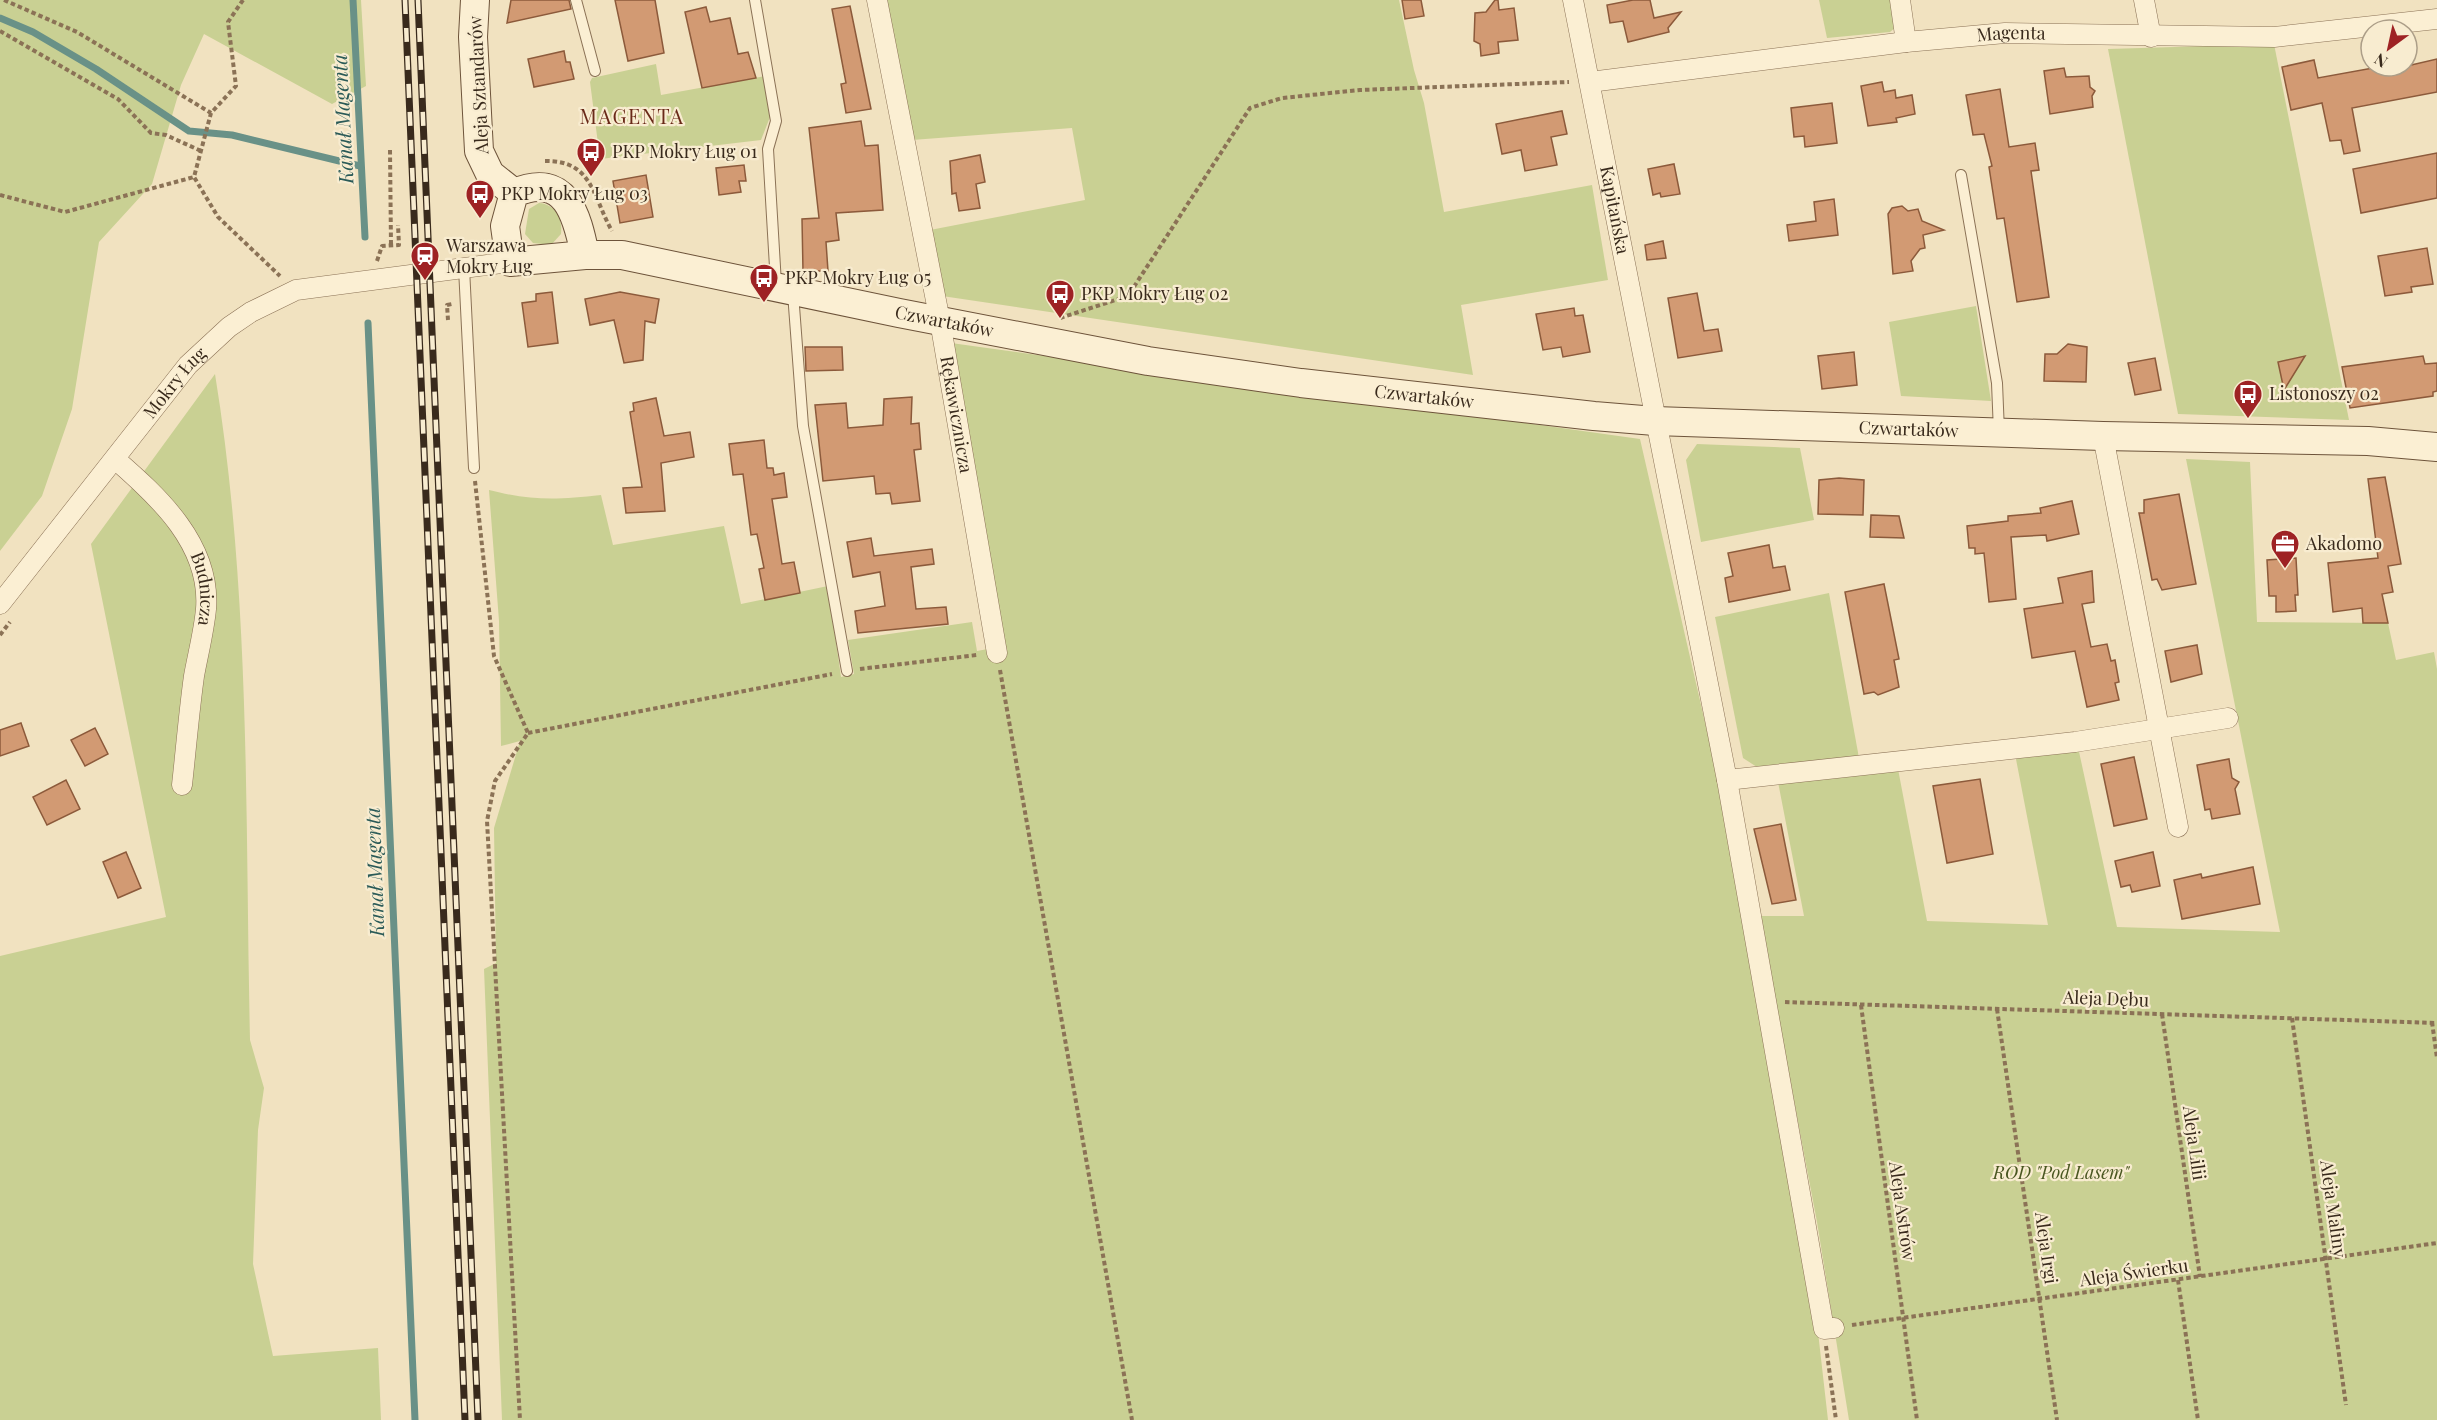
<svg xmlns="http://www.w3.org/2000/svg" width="2437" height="1420" viewBox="0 0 2437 1420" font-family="'Playfair Display',serif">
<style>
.green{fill:#c9d093}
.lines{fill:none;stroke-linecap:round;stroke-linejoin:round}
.stream{stroke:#699187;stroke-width:7}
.building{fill:#d29a73;stroke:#8c5a3b;stroke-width:1.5}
.lane-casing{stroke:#8b7256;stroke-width:12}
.street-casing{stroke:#8b7256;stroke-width:21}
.secondary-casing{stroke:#6d533a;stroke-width:30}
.path{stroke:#8b7256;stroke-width:4;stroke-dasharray:4.5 3;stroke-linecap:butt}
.lane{stroke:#fbefd3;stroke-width:10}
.street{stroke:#fbefd3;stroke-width:20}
.secondary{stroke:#fbefd3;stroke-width:28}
.rail-casing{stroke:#392a1c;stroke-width:7}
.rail{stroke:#f8ecd0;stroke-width:4.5;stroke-dasharray:14;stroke-linecap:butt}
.labels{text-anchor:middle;stroke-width:4.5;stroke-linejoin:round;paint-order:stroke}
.street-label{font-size:18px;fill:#392a1c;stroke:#f8ecd0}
.poi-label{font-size:18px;fill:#392a1c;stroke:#f8ecd0;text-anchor:start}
.park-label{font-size:18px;font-style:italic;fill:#4a5721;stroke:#f8ecd0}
.neighbourhood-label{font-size:20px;letter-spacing:1.5px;fill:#692918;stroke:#f8ecd0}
.water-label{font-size:20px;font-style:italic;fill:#2a5a57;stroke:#f8ecd0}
</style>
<rect width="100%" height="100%" fill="#f1e2c0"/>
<g class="green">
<path d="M0 0H361L366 86 332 104 204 34 181 85 152 184 99 242 72 409 42 496 0 551Z"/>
<path d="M885 0H1399L1414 70 1424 103 1444 212 1592 185 1608 280 1461 305 1473 375 942 296 930 230 1085 200 1072 128 912 140Z"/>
<path d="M1819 0H1891L1896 27 1890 32 1827 38Z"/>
<path d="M2274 44 2349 420 2178 414 2108 49Z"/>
<path d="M656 64 661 95 765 76 770 117 761 140 600 159 590 82 592 78Z"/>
<path d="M539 203C555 204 563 219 561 234L551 245 533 243 525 234 529 209Z"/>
<path d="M1976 306 1991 401 1901 396 1889 322Z"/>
<path d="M951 343 1640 439 1718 779 1818 1332 1828 1420H502L484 969 496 963 494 828 520 741 501 746 499 621 489 490C532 501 557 500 601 495L613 545 724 526 741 604 828 586 841 677 854 674 848 640 972 622 977 651 1004 646Z"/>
<path d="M215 374C251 595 245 817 250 1040L264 1088 258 1130 253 1264 273 1356 378 1348 381 1420H0V956L166 917 91 544Z"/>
<path d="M1697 444 1800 448 1814 520 1701 542 1686 460Z"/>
<path d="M2186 459 2250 462 2257 622 2388 623 2396 660 2434 652 2437 669V1420H1849L1817 1222 1759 916H1804L1778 782 1898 769 1927 921 2048 925 2015 754 2078 747 2117 927 2280 932Z"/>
<path d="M1829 593 1859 758 1760 769 1743 758 1715 617Z"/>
</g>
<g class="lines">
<g class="stream">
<path d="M353 0 365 237"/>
<path d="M0 18 33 32 96 69 189 131 232 135 360 166"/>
<path d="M368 323 415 1420"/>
</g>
</g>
<g class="building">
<path d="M511 0H569L571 9 507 23Z"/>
<path d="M615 0H655L664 53 628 61Z"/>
<path d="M1402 0H1421L1424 16 1405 19Z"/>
<path d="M1495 0H1498L1499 10 1514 8 1518 40 1498 42 1499 53 1481 56 1480 44 1474 41 1475 13 1486 12Z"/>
<path d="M1633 0H1650L1654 18 1681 12 1668 28 1669 32 1628 42 1623 21 1610 23 1607 5Z"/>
<path d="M850 6 871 109 846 113 841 84 846 83 832 9Z"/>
<path d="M706 7 710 22 730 18 738 54 748 52 756 78 702 88 685 12Z"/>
<path d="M564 51 566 62H570L574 79 534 87 528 59Z"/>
<path d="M2437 59V92L2352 108 2360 151 2344 154 2341 140 2330 141 2322 103 2291 110 2282 67 2314 60 2318 78 2384 66H2407Z"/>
<path d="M2064 68 2066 77 2089 76 2090 87 2095 91 2092 96 2093 107 2050 114 2044 71Z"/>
<path d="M1882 82 1884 92 1895 90 1896 98 1912 95 1915 114 1896 118 1897 122 1868 126 1861 86Z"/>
<path d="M2000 89 2009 147 2035 143 2039 170 2031 171 2049 297 2017 302 2004 218 1997 219 1989 167 1992 166 1984 134 1973 135 1966 95Z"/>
<path d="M1832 103 1837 143 1805 147 1804 136 1794 137 1791 108Z"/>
<path d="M1562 111 1567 134 1551 137 1557 165 1525 171 1521 150 1502 154 1496 124Z"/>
<path d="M861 121 865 146 878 145 883 210 836 213 839 240 826 242 828 271H803L802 219 819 218 809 128Z"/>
<path d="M2437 153V198L2361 213 2353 169Z"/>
<path d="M980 155 985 182 976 184 980 208 959 211 956 193 952 194 950 161Z"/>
<path d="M1674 164 1680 194 1661 197 1660 193 1653 195 1648 169Z"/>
<path d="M744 165 746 181H739L741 192 719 195 716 168Z"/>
<path d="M646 175 653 217 620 223 613 181Z"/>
<path d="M1834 199 1838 235 1789 241 1787 225 1816 221 1814 202Z"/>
<path d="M1902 206 1908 211 1918 209 1922 221 1944 230 1923 235 1925 248 1920 249 1911 261 1913 271 1893 274 1888 214 1892 208Z"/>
<path d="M1663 241 1666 258 1647 260 1645 245Z"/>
<path d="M2427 248 2433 284 2411 287 2412 292 2385 296 2378 256Z"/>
<path d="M552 292 558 343 528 347 522 303 536 301V294Z"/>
<path d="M620 292 659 299 655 323 645 321 643 360 624 363 614 320 590 325 585 299Z"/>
<path d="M1697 293 1704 331 1718 329 1722 351 1678 358 1668 298Z"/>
<path d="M1574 308 1575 316 1583 315 1590 352 1563 357 1561 347 1543 350 1536 314Z"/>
<path d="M2068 344 2087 347 2086 382 2044 381 2045 354H2057Z"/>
<path d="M805 347H842L843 370 806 371Z"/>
<path d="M1854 352 1857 385 1822 389 1818 356Z"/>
<path d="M2305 356 2284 390 2278 362Z"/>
<path d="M2423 356 2425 364 2437 363V391L2433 392V396L2350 408 2342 367Z"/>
<path d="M2155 358 2161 390 2135 395 2128 363Z"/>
<path d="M912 397 911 424 919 423 921 449 914 450 920 501 892 504 890 493 876 494 874 476 823 481 815 405 846 403 848 428 883 425 884 399Z"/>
<path d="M656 398 664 436 690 432 694 457 661 463 665 511 626 513 623 488 642 487 630 412 634 411 633 403Z"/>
<path d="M764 440 767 468H773L774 475 784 473 787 497 772 499 782 564 794 562 800 593 765 600 759 569 764 568 757 534 751 535 743 474 733 475 729 444Z"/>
<path d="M2385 477 2401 564 2388 566 2393 592 2382 594 2388 623H2363L2362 608 2333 612 2328 563 2378 558 2368 479Z"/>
<path d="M1839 478 1864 480 1863 515 1818 514 1819 480Z"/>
<path d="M2179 494 2196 584 2162 590 2157 579 2152 580 2139 513H2144V500Z"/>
<path d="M2072 501 2079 534 2047 541 2046 535 2011 537 2016 599 1989 602 1984 553 1975 554V548H1969L1967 526 2008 521V516L2041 513 2040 508Z"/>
<path d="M1871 515 1899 516 1904 538 1870 537Z"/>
<path d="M871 538 874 556 932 549 934 564 911 567 916 609 946 607 948 624 858 633 855 611 885 606 880 572 853 577 847 542Z"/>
<path d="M1769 545 1773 568 1785 566 1790 590 1729 602 1725 578 1733 576 1728 553Z"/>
<path d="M2296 558 2298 595H2295L2296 611 2276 612V596H2269L2267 560Z"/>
<path d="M2092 571 2094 602 2082 604 2091 647 2107 644 2111 661 2115 660 2119 682 2115 683 2119 700 2087 707 2075 651 2032 658 2024 609 2063 603 2058 578Z"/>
<path d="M1884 584 1899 659 1894 660 1899 687 1878 695 1874 692 1864 694 1845 592Z"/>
<path d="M2197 645 2202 674 2171 682 2165 651Z"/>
<path d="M21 723 29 746 0 756V730Z"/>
<path d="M95 728 108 754 85 766 71 740Z"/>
<path d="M2134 757 2147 819 2114 826 2101 764Z"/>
<path d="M2229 759 2232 778 2239 782 2235 789 2240 814 2212 819 2210 809 2205 810 2197 765Z"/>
<path d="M1980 779 1993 854 1947 863 1933 786Z"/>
<path d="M66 780 80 809 47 825 33 797Z"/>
<path d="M1781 824 1796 900 1772 904 1754 829Z"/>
<path d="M126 852 141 888 118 898 103 862Z"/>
<path d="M2153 852 2160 886 2132 892 2130 885 2121 887 2115 861Z"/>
<path d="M2253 867 2260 904 2182 919 2174 880 2201 874 2202 878Z"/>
</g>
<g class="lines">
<g class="lane-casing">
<g id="lane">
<path d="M576 0 595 71"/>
<path d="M755 0 776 121 768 149 776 284"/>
<path d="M1961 175 1997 383 1999 432"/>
<path d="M464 268 474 468"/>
<path d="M793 293 803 426 847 671"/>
</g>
</g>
<g class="street-casing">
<g id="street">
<path id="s1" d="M877 0 940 321 997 653"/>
<path id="s2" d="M1573 0 1727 780 1824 1329 1834 1328"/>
<path d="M1900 0 1906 42"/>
<path d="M2144 0 2151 37"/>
<path id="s3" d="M1590 82 1906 42 2005 33 2274 37 2437 19"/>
<path d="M2103 436 2178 827"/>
<path id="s4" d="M115 459C159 497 211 545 206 609 204 631 198 654 194 676 189 712 186 749 182 785"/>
<path id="s5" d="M0 604 188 365 229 327 251 312 296 290 510 262"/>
<path d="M1727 780 2075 742 2228 718"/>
</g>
</g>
<g class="secondary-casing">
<g id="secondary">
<path d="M475 0 473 37 479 151 490 174 514 193"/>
<path id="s6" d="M585 255C577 215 566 171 514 193L505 226 510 262 585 255H622L899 313 1148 361 1301 383 1594 416 1655 421 2103 436 2368 441 2437 447"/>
</g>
</g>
<g class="path">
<path d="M4 0 77 32 211 113"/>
<path d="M243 0 228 22 236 86 211 113 194 177 218 217 280 276"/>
<path d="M0 31 118 99 151 133 166 135 201 151"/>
<path d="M390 150 391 246"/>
<path d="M545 161C593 160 593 198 612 231"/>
<path d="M0 195 65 212 194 177"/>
<path d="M480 195V218"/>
<path d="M377 261 382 246 399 245 398 225"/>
<path d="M1060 318 1128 296 1250 108 1282 98 1360 90 1569 82"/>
<path d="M448 320 447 305 452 304"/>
<path d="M475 481 494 656 528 733 495 781 487 821 520 1420"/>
<path d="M0 635 10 622"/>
<path d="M860 669 977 655"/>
<path d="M1000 670 1132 1420"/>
<path d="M528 733 832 674"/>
<path d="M1785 1002 2437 1023"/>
<path d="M1861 1005 1917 1420"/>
<path d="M1997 1009 2057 1420"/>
<path d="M2162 1014 2200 1277"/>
<path d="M2292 1018 2346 1405"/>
<path d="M2432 1022 2437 1058"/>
<path d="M2178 1280 2198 1420"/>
<path d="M1852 1325 2437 1243"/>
<path d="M1826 1346 1836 1420"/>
</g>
<use href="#lane" class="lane"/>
<use href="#street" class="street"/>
<use href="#secondary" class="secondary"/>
<g class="rail-casing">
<g id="rail">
<path d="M405 0 465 1420"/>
<path d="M418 0 478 1420"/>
</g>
</g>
<use href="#rail" class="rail"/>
</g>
<defs>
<g id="bus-pin" transform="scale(1.5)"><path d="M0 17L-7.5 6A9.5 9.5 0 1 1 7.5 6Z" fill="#9e2224" stroke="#f8ecd0"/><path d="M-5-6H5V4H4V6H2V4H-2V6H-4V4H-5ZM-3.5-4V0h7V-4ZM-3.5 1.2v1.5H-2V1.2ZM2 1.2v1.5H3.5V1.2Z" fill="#fff"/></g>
<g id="station-pin" transform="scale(1.5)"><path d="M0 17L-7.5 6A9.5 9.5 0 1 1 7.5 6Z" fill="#9e2224" stroke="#f8ecd0"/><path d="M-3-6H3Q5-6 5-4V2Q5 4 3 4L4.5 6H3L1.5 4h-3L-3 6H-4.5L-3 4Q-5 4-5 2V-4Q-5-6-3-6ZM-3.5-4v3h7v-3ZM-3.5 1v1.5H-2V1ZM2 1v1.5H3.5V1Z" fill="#fff"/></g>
<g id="office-pin" transform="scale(1.5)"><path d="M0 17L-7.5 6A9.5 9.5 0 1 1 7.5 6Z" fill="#9e2224" stroke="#f8ecd0"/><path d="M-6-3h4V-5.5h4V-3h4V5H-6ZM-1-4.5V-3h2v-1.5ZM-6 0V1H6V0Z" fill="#fff"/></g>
</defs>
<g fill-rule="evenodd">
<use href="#bus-pin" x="591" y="152"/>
<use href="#bus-pin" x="480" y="194"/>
<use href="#station-pin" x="425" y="256"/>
<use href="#bus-pin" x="764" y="278"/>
<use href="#bus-pin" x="1060" y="294"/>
<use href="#bus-pin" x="2248" y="394"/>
<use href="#office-pin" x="2285" y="544"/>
</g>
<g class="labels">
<g class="street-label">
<text dy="6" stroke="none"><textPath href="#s3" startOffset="424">Magenta</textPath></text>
<text transform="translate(479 85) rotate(-93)" y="6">Aleja Sztandarów</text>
<text dy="6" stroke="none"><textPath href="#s2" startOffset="214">Kapitańska</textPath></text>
<text dy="6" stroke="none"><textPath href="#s6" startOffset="627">Czwartaków</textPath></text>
<text dy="6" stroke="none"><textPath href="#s5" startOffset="282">Mokry Ług</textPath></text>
<text dy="6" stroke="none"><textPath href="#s6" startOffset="1113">Czwartaków</textPath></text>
<text dy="6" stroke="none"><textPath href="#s1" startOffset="422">Rękawicznicza</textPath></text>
<text dy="6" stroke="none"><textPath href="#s6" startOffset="1599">Czwartaków</textPath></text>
<text dy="6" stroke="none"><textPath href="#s4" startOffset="162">Budnicza</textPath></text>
<text transform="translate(2106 999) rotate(2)" y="6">Aleja Dębu</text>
<text transform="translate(2194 1143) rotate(82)" y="6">Aleja Lilii</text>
<text transform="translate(2333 1209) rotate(82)" y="6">Aleja Maliny</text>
<text transform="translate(1902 1211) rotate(82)" y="6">Aleja Astrów</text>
<text transform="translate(2046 1248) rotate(82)" y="6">Aleja Irgi</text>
<text transform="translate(2134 1273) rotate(-8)" y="6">Aleja Świerku</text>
</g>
<g class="poi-label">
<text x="612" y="158">PKP Mokry Ług 01</text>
<text x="501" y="200">PKP Mokry Ług 03</text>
<text x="446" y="252">Warszawa<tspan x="446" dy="21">Mokry Ług</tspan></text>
<text x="785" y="284">PKP Mokry Ług 05</text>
<text x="1081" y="300">PKP Mokry Ług 02</text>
<text x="2269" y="400">Listonoszy 02</text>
<text x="2306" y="550">Akadomo</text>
</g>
<g class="park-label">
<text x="2061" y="1179">ROD "Pod Lasem"</text>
</g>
<g class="neighbourhood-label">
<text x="632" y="124">MAGENTA</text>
</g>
<g class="water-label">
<text transform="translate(343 119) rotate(-93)" y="7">Kanał Magenta</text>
<text transform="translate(375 872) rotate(-92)" y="7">Kanał Magenta</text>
</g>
</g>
<g transform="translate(2389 48) rotate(213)"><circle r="28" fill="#f8ecd0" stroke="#ac9e88" stroke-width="1.5"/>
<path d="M0-4.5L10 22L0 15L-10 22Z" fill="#9e2224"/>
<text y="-9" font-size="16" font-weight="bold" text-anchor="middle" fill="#392a1c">N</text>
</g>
</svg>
